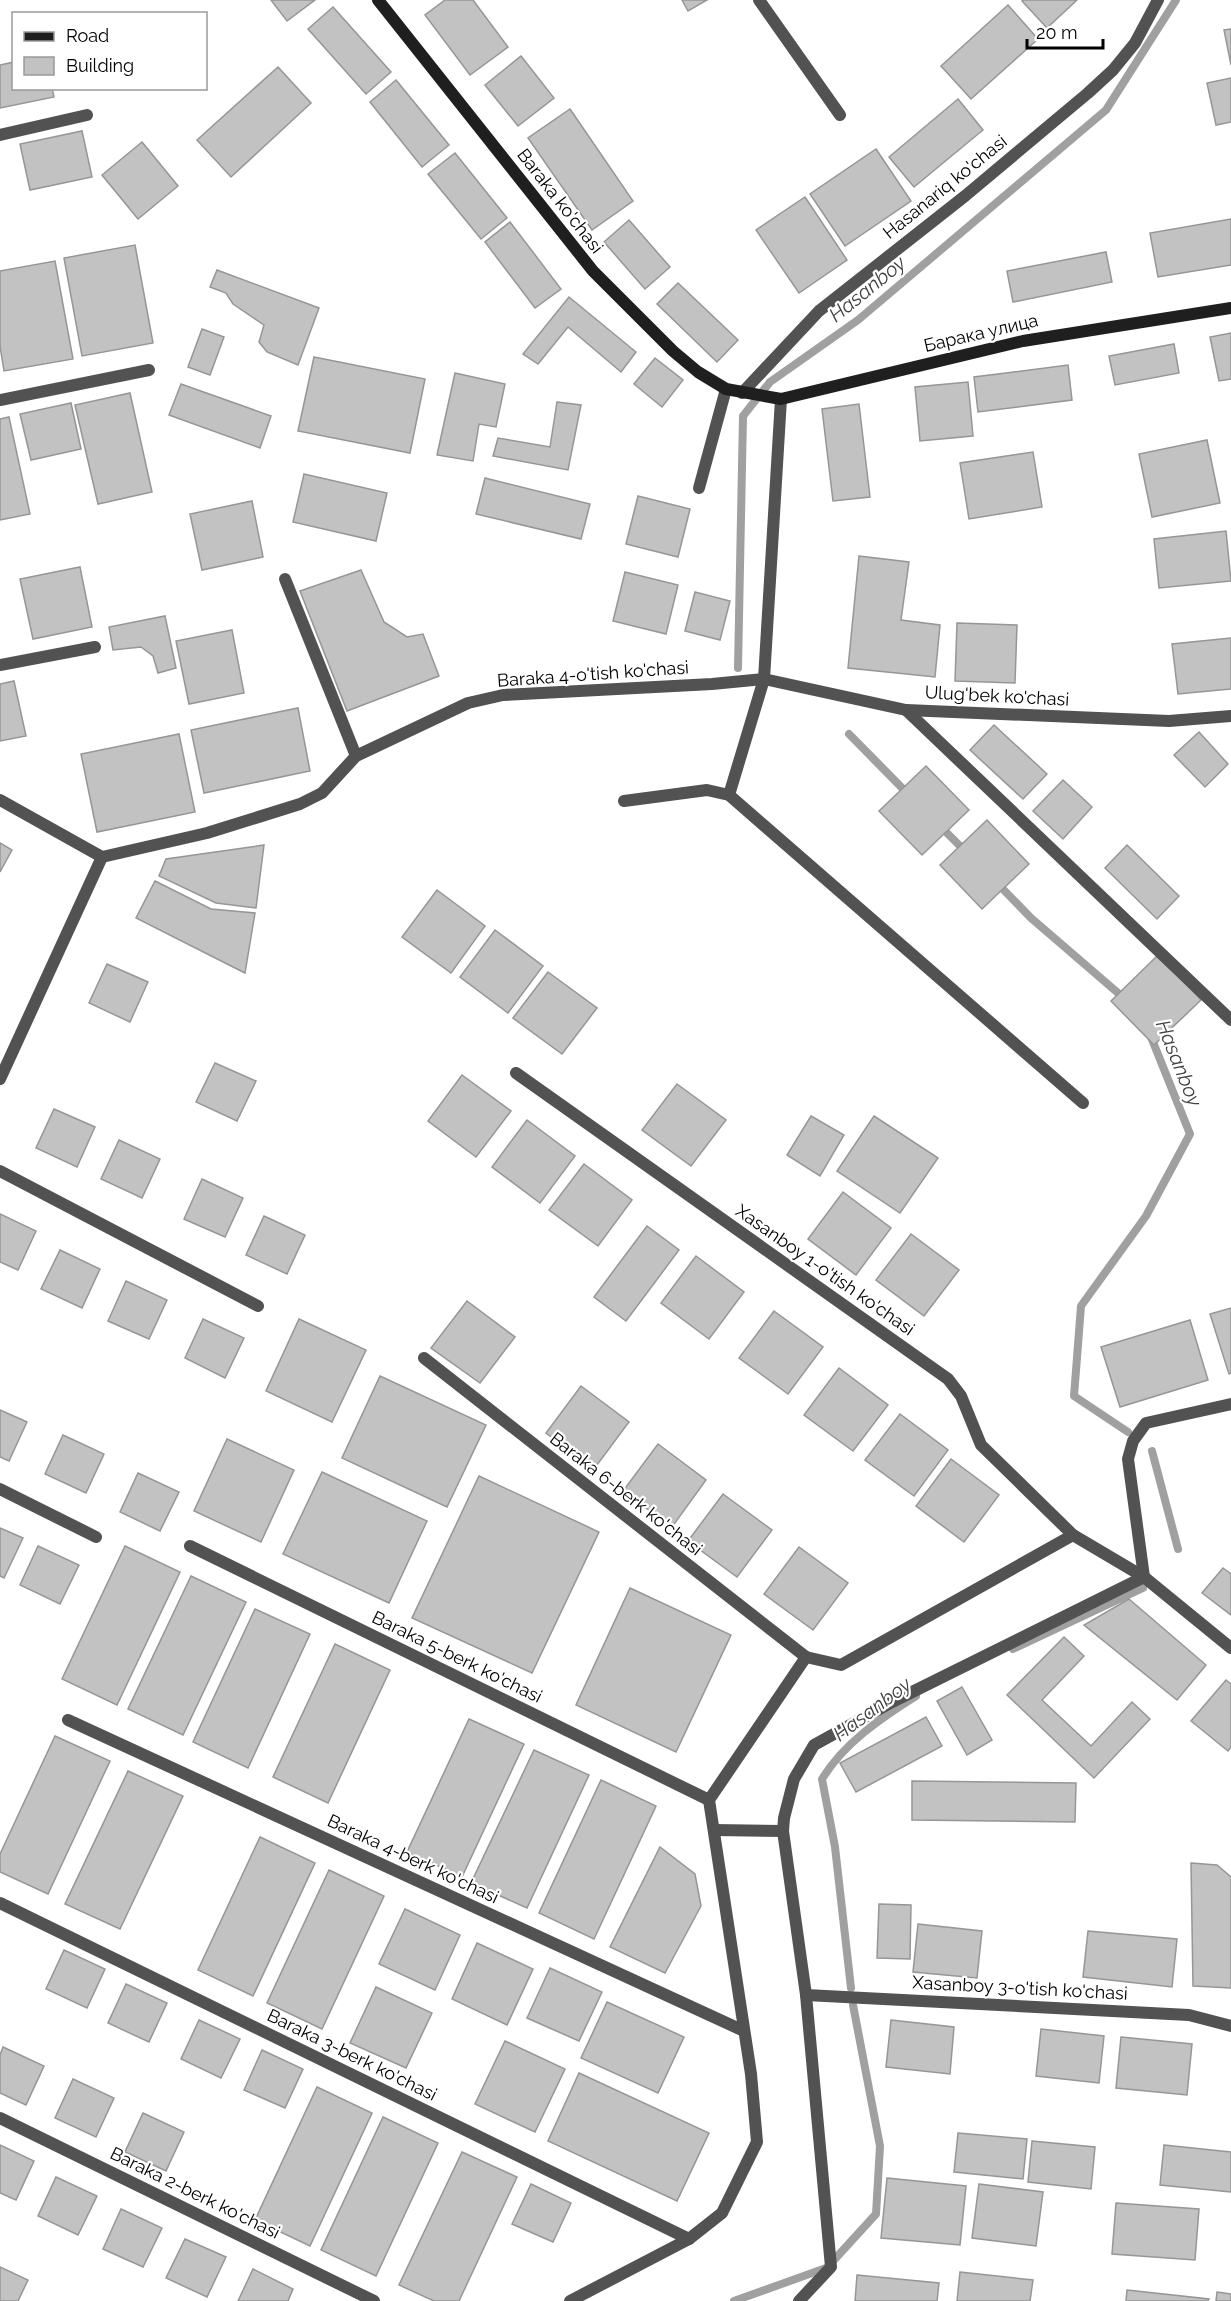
<svg xmlns="http://www.w3.org/2000/svg" width="1231" height="2301" viewBox="0 0 1231 2301" font-family="Raleway,sans-serif">
<style>
.lines{fill:none;stroke-linecap:round;stroke-linejoin:round}
.stream{stroke:#a0a0a0;stroke-width:8}
.building{fill:#c2c2c2;stroke:#969696;stroke-width:1.5}
.service{stroke:#525252;stroke-width:12}
.minor{stroke:#525252;stroke-width:12}
.secondary{stroke:#1f1f1f;stroke-width:12}
.labels{text-anchor:middle;stroke-width:4.5;stroke-linejoin:round;paint-order:stroke}
.street-label{font-size:18px;fill:#000;stroke:#fff}
.water-label{font-size:20px;font-style:italic;fill:#414141;stroke:#fff}
</style>
<rect width="100%" height="100%" fill="#fff"/>
<g class="lines">
<g class="stream">
<path d="M738 668 743 416 770 382 858 320 1106 110 1176 0"/>
<path d="M849 734 909 795"/>
<path d="M939 825 966 852"/>
<path d="M996 882 1031 918 1125 999"/>
<path d="M1128 1432 1074 1396 1081 1306 1146 1216 1190 1134 1151 1037"/>
<path d="M1152 1451 1178 1549"/>
<path d="M1013 1649 1143 1588"/>
<path d="M851 1988 835 1847 822 1779C844 1743 881 1718 916 1696"/>
<path d="M834 2260 876 2214 880 2146 853 2005"/>
<path d="M734 2301 826 2268"/>
</g>
</g>
<g class="building">
<path d="M271 0H315L287 21Z"/>
<path d="M445 0H473L508 47 470 75 425 15Z"/>
<path d="M682 0H707L688 11Z"/>
<path d="M1024 0H1077L1047 28 1022 1Z"/>
<path d="M1008 5 1038 39 971 99 941 66Z"/>
<path d="M333 7 391 72 366 94 308 29Z"/>
<path d="M1231 29V65L1224 30Z"/>
<path d="M521 56 554 98 518 126 485 85Z"/>
<path d="M14 62V88H52L54 97 0 108V65Z"/>
<path d="M278 67 311 103 231 177 197 140Z"/>
<path d="M1231 78V122L1216 125 1207 83Z"/>
<path d="M396 80 449 145 422 167 370 102Z"/>
<path d="M958 99 983 130 914 187 889 157Z"/>
<path d="M570 109 633 201 592 230 528 138Z"/>
<path d="M82 131 92 177 30 190 20 144Z"/>
<path d="M142 142 178 186 138 219 102 175Z"/>
<path d="M876 149 911 201 845 246 810 194Z"/>
<path d="M455 153 507 218 481 239 428 174Z"/>
<path d="M805 197 847 260 799 293 756 230Z"/>
<path d="M1231 219V265L1158 277 1150 233Z"/>
<path d="M629 220 670 267 645 289 604 242Z"/>
<path d="M510 222 561 289 535 308 485 242Z"/>
<path d="M135 245 153 343 82 356 64 258Z"/>
<path d="M1106 252 1112 282 1013 302 1007 271Z"/>
<path d="M55 261 73 359 4 371 0 346V271Z"/>
<path d="M217 270 319 308 298 365 267 352 259 342 264 325 233 304 226 293 210 287Z"/>
<path d="M678 283 738 340 717 362 657 304Z"/>
<path d="M569 297 636 352 621 372 568 327 538 364 523 354Z"/>
<path d="M202 329 224 337 210 375 188 367Z"/>
<path d="M1231 333V379L1219 381 1210 337Z"/>
<path d="M1174 344 1179 373 1115 385 1109 356Z"/>
<path d="M314 357 425 379 410 453 298 431Z"/>
<path d="M655 358 683 380 662 407 634 384Z"/>
<path d="M1068 365 1072 400 978 412 974 377Z"/>
<path d="M455 373 505 384 496 427 479 424 473 461 437 455Z"/>
<path d="M968 382 973 436 920 441 915 387Z"/>
<path d="M181 384 271 416 260 448 169 415Z"/>
<path d="M130 393 152 492 98 504 75 405Z"/>
<path d="M557 402 581 405 568 470 493 456 498 438 550 447Z"/>
<path d="M71 403 81 449 31 460 20 414Z"/>
<path d="M859 404 870 497 833 501 822 409Z"/>
<path d="M9 417 30 514 0 520V419Z"/>
<path d="M1207 440 1220 503 1152 517 1139 454Z"/>
<path d="M1033 452 1042 507 969 519 960 463Z"/>
<path d="M304 474 387 493 376 541 293 522Z"/>
<path d="M485 478 590 504 581 539 476 514Z"/>
<path d="M638 496 690 509 678 557 626 544Z"/>
<path d="M252 501 263 557 202 570 190 514Z"/>
<path d="M1226 531 1231 581 1159 588 1154 539Z"/>
<path d="M859 556 909 562 901 620 940 625 935 677 848 668Z"/>
<path d="M80 567 92 627 33 639 20 579Z"/>
<path d="M361 570 384 622 407 637 423 634 439 676 347 711 300 591Z"/>
<path d="M625 572 678 585 666 634 613 621Z"/>
<path d="M695 592 730 601 720 640 685 631Z"/>
<path d="M165 616 176 668 158 673 153 656 141 647 113 650 109 627Z"/>
<path d="M957 623 1017 625 1015 683 955 681Z"/>
<path d="M232 630 244 693 189 704 176 641Z"/>
<path d="M1231 638V689L1178 694 1172 644Z"/>
<path d="M14 681 26 736 0 741V684Z"/>
<path d="M298 708 310 771 204 793 191 730Z"/>
<path d="M994 725 1047 774 1023 799 970 750Z"/>
<path d="M1199 732 1228 764 1205 787 1174 755Z"/>
<path d="M179 734 195 812 97 832 81 754Z"/>
<path d="M926 766 969 810 922 855 879 811Z"/>
<path d="M1063 780 1092 807 1063 839 1033 811Z"/>
<path d="M987 820 1029 864 982 909 940 865Z"/>
<path d="M0 843 12 850 0 872Z"/>
<path d="M264 845 256 908 216 903 159 876 166 859Z"/>
<path d="M1127 845 1179 896 1157 919 1105 868Z"/>
<path d="M155 881 211 909 255 913 245 973 136 918Z"/>
<path d="M437 890 485 926 451 973 402 937Z"/>
<path d="M495 930 543 966 508 1013 460 977Z"/>
<path d="M1158 955 1201 1000 1154 1045 1111 1001Z"/>
<path d="M107 964 148 982 130 1022 89 1003Z"/>
<path d="M548 972 597 1008 562 1054 513 1018Z"/>
<path d="M215 1063 256 1081 237 1121 196 1102Z"/>
<path d="M462 1075 511 1111 476 1157 428 1121Z"/>
<path d="M677 1084 726 1120 691 1166 642 1130Z"/>
<path d="M54 1109 95 1127 77 1167 36 1148Z"/>
<path d="M811 1116 844 1135 820 1176 787 1155Z"/>
<path d="M874 1116 938 1158 900 1213 837 1171Z"/>
<path d="M527 1120 575 1156 540 1203 492 1167Z"/>
<path d="M119 1140 160 1159 142 1198 101 1179Z"/>
<path d="M584 1164 632 1200 598 1246 549 1210Z"/>
<path d="M202 1179 243 1198 225 1237 184 1219Z"/>
<path d="M843 1192 891 1228 856 1275 808 1239Z"/>
<path d="M0 1214 36 1231 18 1270 0 1262Z"/>
<path d="M264 1216 305 1235 287 1274 246 1255Z"/>
<path d="M647 1226 679 1250 626 1321 594 1297Z"/>
<path d="M911 1234 959 1270 924 1316 876 1280Z"/>
<path d="M60 1250 100 1269 82 1308 41 1289Z"/>
<path d="M696 1256 744 1292 709 1339 661 1303Z"/>
<path d="M126 1281 167 1300 149 1339 108 1321Z"/>
<path d="M467 1301 515 1337 480 1383 431 1348Z"/>
<path d="M1231 1308V1373L1229 1374 1210 1314Z"/>
<path d="M774 1311 823 1347 788 1394 739 1358Z"/>
<path d="M203 1319 244 1338 225 1378 185 1358Z"/>
<path d="M299 1319 366 1350 332 1422 266 1391Z"/>
<path d="M1190 1320 1208 1380 1120 1407 1101 1347Z"/>
<path d="M839 1368 888 1405 853 1451 804 1415Z"/>
<path d="M380 1376 486 1425 447 1507 342 1458Z"/>
<path d="M581 1386 629 1422 594 1469 546 1433Z"/>
<path d="M0 1410 27 1422 9 1461 0 1457Z"/>
<path d="M900 1414 948 1450 914 1496 865 1460Z"/>
<path d="M63 1435 104 1454 86 1493 45 1474Z"/>
<path d="M227 1439 294 1470 261 1542 194 1511Z"/>
<path d="M658 1444 706 1480 672 1527 623 1491Z"/>
<path d="M951 1459 999 1495 964 1542 916 1506Z"/>
<path d="M322 1472 427 1521 389 1603 283 1554Z"/>
<path d="M138 1473 179 1492 160 1531 120 1512Z"/>
<path d="M479 1476 599 1532 532 1673 412 1618Z"/>
<path d="M723 1494 772 1530 737 1577 688 1541Z"/>
<path d="M0 1528 23 1538 4 1578 0 1576Z"/>
<path d="M38 1546 79 1565 60 1604 20 1585Z"/>
<path d="M125 1546 180 1572 117 1705 62 1679Z"/>
<path d="M799 1547 848 1583 813 1630 764 1594Z"/>
<path d="M1223 1568 1231 1574V1615L1202 1593Z"/>
<path d="M191 1576 246 1602 183 1735 128 1709Z"/>
<path d="M630 1588 731 1635 676 1752 576 1705Z"/>
<path d="M1129 1599 1206 1665 1177 1700 1084 1625Z"/>
<path d="M255 1609 310 1634 248 1768 193 1742Z"/>
<path d="M1064 1637 1084 1656 1042 1700 1091 1746 1132 1702 1150 1719 1094 1778 1007 1695Z"/>
<path d="M335 1644 390 1670 328 1803 273 1777Z"/>
<path d="M1226 1680 1231 1684V1747L1228 1751 1191 1721Z"/>
<path d="M962 1687 992 1740 967 1755 937 1701Z"/>
<path d="M926 1717 942 1746 856 1792 840 1763Z"/>
<path d="M469 1719 524 1744 462 1877 407 1852Z"/>
<path d="M55 1736 110 1761 48 1894 0 1872V1854Z"/>
<path d="M534 1750 589 1775 527 1908 471 1883Z"/>
<path d="M128 1771 183 1796 120 1929 65 1904Z"/>
<path d="M601 1780 656 1806 594 1939 539 1913Z"/>
<path d="M912 1781 1076 1783 1075 1822 912 1820Z"/>
<path d="M260 1837 315 1863 253 1996 198 1970Z"/>
<path d="M660 1847 695 1874 701 1906 665 1973 610 1947Z"/>
<path d="M1191 1863 1217 1865 1231 1877V1988L1193 1986Z"/>
<path d="M329 1870 384 1896 322 2029 267 2003Z"/>
<path d="M879 1904 911 1905 910 1959 877 1958Z"/>
<path d="M405 1909 460 1935 435 1990 379 1964Z"/>
<path d="M918 1924 982 1931 977 1978 913 1972Z"/>
<path d="M1088 1931 1177 1939 1172 1987 1083 1977Z"/>
<path d="M477 1943 533 1969 507 2025 452 1999Z"/>
<path d="M64 1950 105 1969 87 2008 46 1989Z"/>
<path d="M550 1968 602 1992 579 2041 527 2018Z"/>
<path d="M126 1984 167 2003 149 2042 108 2023Z"/>
<path d="M376 1987 432 2013 406 2068 350 2043Z"/>
<path d="M607 2002 684 2037 658 2093 581 2058Z"/>
<path d="M199 2020 240 2039 221 2078 181 2059Z"/>
<path d="M891 2020 954 2027 950 2074 886 2067Z"/>
<path d="M1041 2029 1104 2036 1099 2083 1036 2076Z"/>
<path d="M1121 2037 1192 2044 1187 2095 1116 2088Z"/>
<path d="M505 2041 565 2069 535 2132 475 2104Z"/>
<path d="M3 2047 44 2066 26 2105 0 2093V2055Z"/>
<path d="M262 2050 303 2069 285 2108 244 2090Z"/>
<path d="M579 2073 709 2133 677 2201 548 2141Z"/>
<path d="M73 2079 114 2098 96 2137 55 2118Z"/>
<path d="M317 2087 372 2113 310 2246 255 2220Z"/>
<path d="M143 2113 184 2132 166 2171 125 2152Z"/>
<path d="M383 2117 438 2143 376 2276 321 2250Z"/>
<path d="M958 2133 1027 2139 1023 2179 954 2172Z"/>
<path d="M1032 2141 1095 2147 1091 2189 1028 2182Z"/>
<path d="M0 2145 34 2161 16 2200 0 2193Z"/>
<path d="M1164 2145 1231 2152V2192L1160 2185Z"/>
<path d="M462 2152 517 2177 459 2301H434L399 2285Z"/>
<path d="M56 2177 97 2196 78 2235 38 2216Z"/>
<path d="M887 2178 966 2186 960 2245 881 2238Z"/>
<path d="M531 2184 571 2203 553 2242 512 2224Z"/>
<path d="M979 2184 1043 2192 1036 2246 972 2238Z"/>
<path d="M1116 2203 1199 2209 1195 2260 1112 2254Z"/>
<path d="M121 2209 162 2228 143 2267 103 2249Z"/>
<path d="M185 2239 226 2257 207 2297 166 2278Z"/>
<path d="M0 2267 28 2280 18 2301H0Z"/>
<path d="M253 2269 293 2289 288 2301H238Z"/>
<path d="M960 2272 1033 2280 1030 2301H957Z"/>
<path d="M857 2275 939 2283 937 2301H855Z"/>
<path d="M1127 2290 1209 2299 1208 2301H1126Z"/>
<path d="M1217 2292 1231 2294V2301H1216Z"/>
</g>
<g class="lines">
<g class="service">
<path d="M759 0 840 115"/>
<path d="M699 488 726 389"/>
<path d="M0 665 95 647"/>
</g>
<g class="minor">
<path d="M0 135 87 115"/>
<path d="M742 393 819 311 965 196 1088 93 1113 70 1135 43 1158 0"/>
<path d="M0 400 149 370"/>
<path d="M285 579 356 756"/>
<path d="M906 710 1231 1020"/>
<path d="M729 795 764 679 781 399"/>
<path d="M0 800 102 857 207 833 300 804 322 793 356 756 468 703 503 695 712 684 764 679 906 710 1169 721 1231 716"/>
<path d="M624 801 707 790 729 795 1083 1103"/>
<path d="M516 1073 948 1379 961 1396 981 1445 1073 1535 1144 1577 1231 1648"/>
<path d="M0 1079 102 857"/>
<path d="M0 1171 258 1306"/>
<path d="M424 1358 806 1657"/>
<path d="M0 1489 96 1537"/>
<path d="M190 1546 709 1800"/>
<path d="M1144 1577 1128 1459 1133 1441 1146 1423 1231 1404"/>
<path d="M68 1720 744 2031"/>
<path d="M714 1830 783 1831"/>
<path d="M0 1903 689 2239"/>
<path d="M806 1995 1189 2015 1231 2026"/>
<path d="M0 2118 374 2301"/>
<path d="M570 2301 689 2239 722 2213 757 2142 751 2074 709 1800 806 1657 841 1665 1073 1535"/>
<path d="M799 2301 831 2267 806 1995 783 1831 784 1818 794 1779 814 1745 892 1702 1144 1577"/>
</g>
<path class="secondary" d="M378 0 593 271 673 351 698 372 726 389 781 399 1023 341 1231 308"/>
</g>
<g class="labels">
<g class="street-label">
<text transform="translate(945 187) rotate(-39)" y="6">Hasanariq ko'chasi</text>
<text transform="translate(560 201) rotate(52)" y="6">Baraka ko'chasi</text>
<text transform="translate(981 333) rotate(-13)" y="6">Барака улица</text>
<text transform="translate(593 674) rotate(-4)" y="6">Baraka 4-o'tish ko'chasi</text>
<text transform="translate(997 696) rotate(3)" y="6">Ulug'bek ko'chasi</text>
<text transform="translate(825 1270) rotate(35)" y="6">Xasanboy 1-o'tish ko'chasi</text>
<text transform="translate(626 1494) rotate(38)" y="6">Baraka 6-berk ko'chasi</text>
<text transform="translate(457 1657) rotate(26)" y="6">Baraka 5-berk ko'chasi</text>
<text transform="translate(413 1859) rotate(25)" y="6">Baraka 4-berk ko'chasi</text>
<text transform="translate(1020 1988) rotate(3)" y="6">Xasanboy 3-o'tish ko'chasi</text>
<text transform="translate(352 2055) rotate(26)" y="6">Baraka 3-berk ko'chasi</text>
<text transform="translate(195 2193) rotate(26)" y="6">Baraka 2-berk ko'chasi</text>
</g>
<g class="water-label">
<text transform="translate(867 289) rotate(-39)" y="7">Hasanboy</text>
<text transform="translate(1179 1063) rotate(68)" y="7">Hasanboy</text>
<text transform="translate(872 1709) rotate(-37)" y="7">Hasanboy</text>
</g>
</g>
<rect x="12" y="12" width="195" height="78" fill="#ffffff" stroke="#999999" stroke-width="1.5"/>
<rect x="24" y="32" width="30" height="9" fill="#1f1f1f" stroke="#999999" stroke-width="1.5"/>
<text x="66" y="42" font-size="18" fill="#000000">Road</text>
<rect x="24" y="57" width="30" height="18" fill="#c2c2c2" stroke="#999999" stroke-width="1.5"/>
<text x="66" y="72" font-size="18" fill="#000000">Building</text>
<path d="M1027 39v9h76v-9" fill="none" stroke="#000000" stroke-width="3"/>
<text x="1036" y="39" font-size="18" fill="#000000" stroke="#ffffff" stroke-width="4.5" paint-order="stroke">20 m</text>
</svg>
